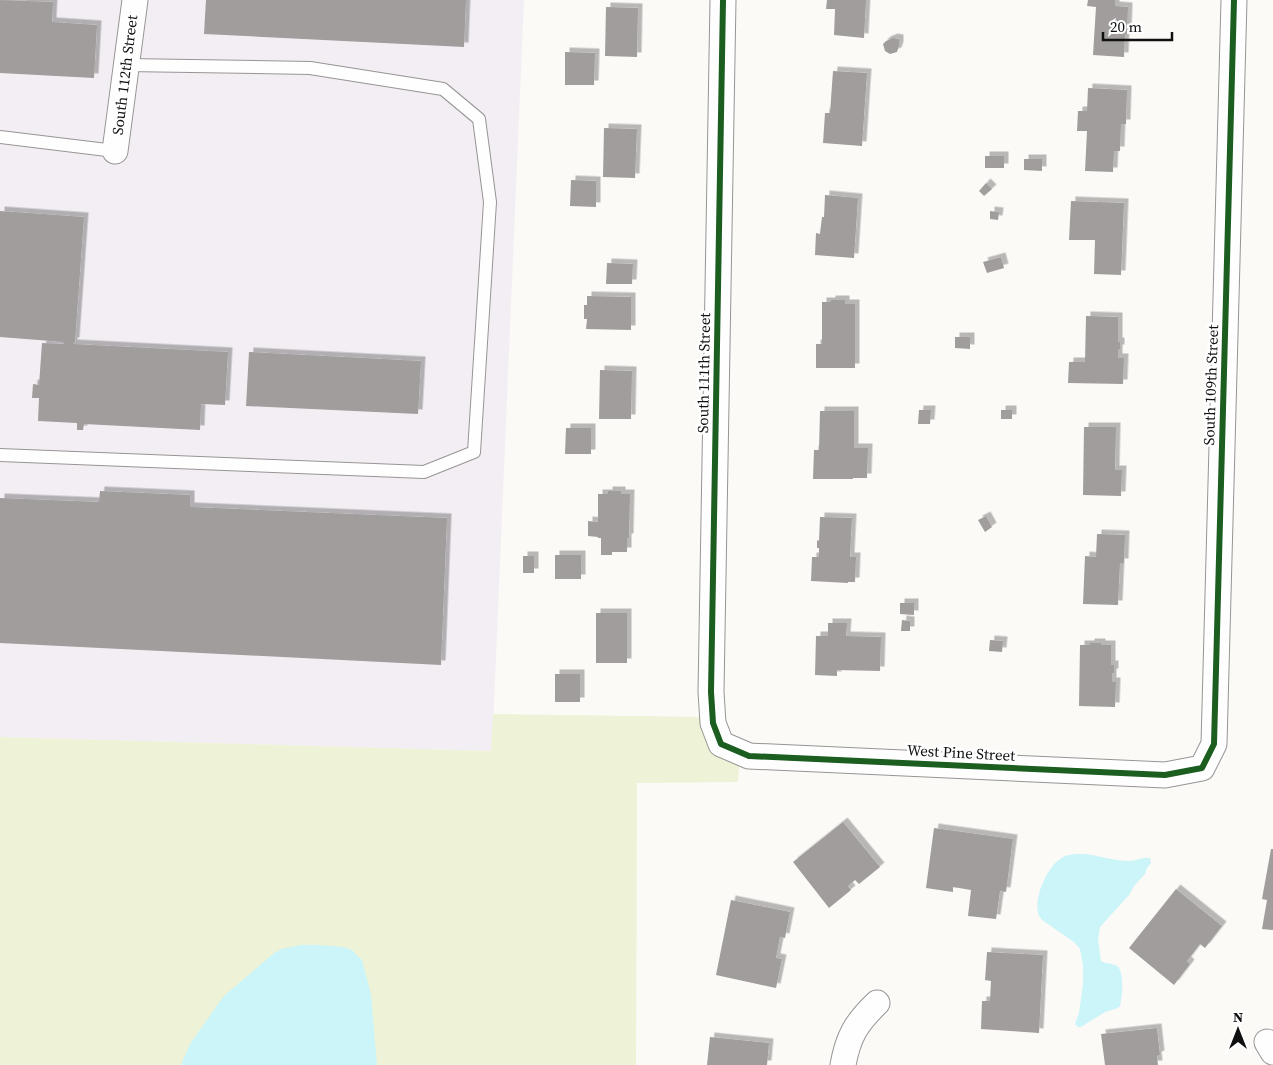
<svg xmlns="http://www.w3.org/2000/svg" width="1273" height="1065" viewBox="0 0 1273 1065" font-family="'Source Serif 4',serif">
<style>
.industrial{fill:#f3eef3}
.green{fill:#eef2d6}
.water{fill:#cbf5f8}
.building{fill:#a09d9c;filter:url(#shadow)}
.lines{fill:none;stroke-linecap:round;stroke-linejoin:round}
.service-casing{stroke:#969594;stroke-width:14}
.minor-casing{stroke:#969594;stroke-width:27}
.service{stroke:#fffefe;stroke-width:12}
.minor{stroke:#fffefe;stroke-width:25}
.cycleway-casing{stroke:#fff;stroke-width:9}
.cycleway{stroke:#1b5e20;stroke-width:6}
.labels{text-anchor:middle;stroke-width:5;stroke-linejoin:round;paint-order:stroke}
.street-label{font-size:15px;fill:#101010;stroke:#fff}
</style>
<defs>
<filter id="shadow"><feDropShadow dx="4.5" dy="-4.5" stdDeviation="0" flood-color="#0004"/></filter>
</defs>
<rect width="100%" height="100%" fill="#fcfaf7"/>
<path class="industrial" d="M0 0H524L492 751 0 737Z"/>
<path class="green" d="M493 714 707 717 715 754 723 760 739 763 738 782 637 783 636 1065H0V737L491 751Z"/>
<g class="water">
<path d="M1083 854C1099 855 1113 861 1129 861 1136 861 1143 857 1150 858L1151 863 1147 868 1145 874 1134 886 1129 895 1100 927 1098 939 1101 961C1106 964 1112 963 1117 966 1125 972 1122 998 1120 1006L1118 1008 1105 1012 1081 1027H1078L1075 1024 1079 1013 1083 984V966L1080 949 1074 942 1042 920C1029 907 1046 868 1060 859 1066 854 1076 854 1083 854Z"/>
<path d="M300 945H319L343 947 352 950 362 960 371 994 377 1065H181L190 1044 223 997 274 953 282 949Z"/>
</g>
<g class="building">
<path d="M0 0 53 2 52 22 97 25 94 78 0 73Z"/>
<path d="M206 0H466L464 47 204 34Z"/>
<path d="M827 0H866L864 38 834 35 835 9H826Z"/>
<path d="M1088 0H1115V6L1128 7 1127 34H1125L1124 57 1093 55 1096 7 1087 6Z"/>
<path d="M606 7 638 8 637 57 605 56Z"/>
<path d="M893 38 899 39V46L897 52 890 54 885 51 883 44 886 41Z"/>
<path d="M565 52 595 53 594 85H565Z"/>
<path d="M833 71 867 73 862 146 823 143 825 113H830Z"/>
<path d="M1088 88 1127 90 1126 124H1121L1120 151H1114L1113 172 1085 171 1087 131H1077L1078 111H1087Z"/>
<path d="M604 128 637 129 635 178 603 177Z"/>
<rect x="985" y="156" width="19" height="12"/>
<path d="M1024 159H1042V171L1024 170Z"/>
<path d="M571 180 596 181V207L570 206Z"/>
<path d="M986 183 992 189 984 196 979 191Z"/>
<path d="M825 195 858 198 854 258 815 255 816 233 820 234 822 217H824Z"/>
<path d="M1071 201 1124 203 1121 275 1094 274 1095 240H1069Z"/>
<path d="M0 211 84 217 75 342H73V344L228 352 225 405 201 404 200 430 84 424 83 430H77V423L38 421 39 398H32L33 384 39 385 42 343 64 344V342L0 337Z"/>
<path d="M990 211 999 212 998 220 990 219Z"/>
<path d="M1001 257 1004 268 987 273 983 262Z"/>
<path d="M607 263 633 264 632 284H606Z"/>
<path d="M587 296 631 297V330L586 329 587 319H584V305H587Z"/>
<path d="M831 300H845V304H855V368H816V344H822V302H831Z"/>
<path d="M1086 316 1118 317V342H1120V349H1118V358H1124L1123 384 1068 383 1069 362H1085Z"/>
<path d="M955 337H970V349L955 348Z"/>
<path d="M249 352 421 361 418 414 246 406Z"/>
<path d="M600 370 632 371 631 419H599Z"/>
<path d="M919 410H931L930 424H918Z"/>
<rect x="1001" y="410" width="11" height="9"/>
<path d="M820 411H854V448H868L867 478H853V479H813L814 450H819Z"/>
<path d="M1084 427H1116L1115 470H1122L1121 496 1083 495Z"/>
<path d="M566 428H591V454H565Z"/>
<path d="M100 491 190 495V507L447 518 441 665 0 643V498L99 502Z"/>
<path d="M608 491H621V494H630L629 538H627V552H612V555H601V538H598V537L588 536V521L598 522V494H608Z"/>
<path d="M986 516 992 527 985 532 978 520Z"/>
<path d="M820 517 852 518 850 557H856L855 582H848V583L811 581 812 557H819V548H817V540L819 541Z"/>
<path d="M1097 534 1125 535 1124 563H1120L1118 605 1083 604 1085 556 1096 557Z"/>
<rect x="555" y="555" width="26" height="24"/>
<rect x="523" y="556" width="11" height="17"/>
<path d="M900 603H914V615L900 614Z"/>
<rect x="596" y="613" width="31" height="50"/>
<path d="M902 620 910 621V631H901Z"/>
<path d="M828 623H847L846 636 881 637 880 671 837 670V676L815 675 816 636H828Z"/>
<path d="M990 640 1003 641 1002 652 989 651Z"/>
<path d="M1090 643H1101V645H1111V665H1114V673H1112V682H1116L1115 707 1079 706 1080 645H1090Z"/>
<rect x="555" y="674" width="25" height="28"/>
<path d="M843 822 880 867 859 884 855 880 848 886 851 890 829 908 793 862Z"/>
<path d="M934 828 1013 839 1006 892 1000 891 996 919 968 916 971 890 953 887V892L926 888Z"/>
<path d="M1271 849H1273V930L1262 929 1267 900 1262 899Z"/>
<path d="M1176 889 1222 926 1205 948 1200 944 1187 961 1190 964 1174 985 1129 948Z"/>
<path d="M731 900 790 912 785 938 780 937 776 958 782 959 776 988 716 975Z"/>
<path d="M987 952 1043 955 1039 1033 981 1029 982 1001H990L991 981 985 980Z"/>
<path d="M1157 1028 1160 1055 1157 1056 1158 1065H1105L1101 1034Z"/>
<path d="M710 1037 769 1043 767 1065H707Z"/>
</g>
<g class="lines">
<g class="service-casing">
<g id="service">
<path d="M0 137 115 151"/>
<path d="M0 455 424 472 474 452 490 202 479 119 443 89 310 68 126 65"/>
</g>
</g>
<g class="minor-casing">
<g id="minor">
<path d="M723 0 711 692 713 723 721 744 749 756 1165 775 1202 768 1214 744 1234 0"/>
<path d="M115 151 135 0"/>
<path d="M1267 1042 1273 1052"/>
<path d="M843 1065C848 1037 856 1023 877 1003"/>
</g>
</g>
<use href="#service" class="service"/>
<use href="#minor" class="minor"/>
<g class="cycleway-casing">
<path id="cycleway" d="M723 0 711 692 713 723 721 744 749 756 1165 775 1202 768 1214 744 1234 0"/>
</g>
<use href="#cycleway" class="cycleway"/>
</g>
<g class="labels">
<g class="street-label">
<text transform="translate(125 75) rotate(-83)" y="5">South 112th Street</text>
<text transform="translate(704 373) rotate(-89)" y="5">South 111th Street</text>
<text transform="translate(1211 385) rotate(-88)" y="5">South 109th Street</text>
<text transform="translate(961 753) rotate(3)" y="5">West Pine Street</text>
</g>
</g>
<g transform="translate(1238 1030)" stroke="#ffffff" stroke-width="4" paint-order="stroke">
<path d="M0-4L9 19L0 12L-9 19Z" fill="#101010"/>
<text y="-8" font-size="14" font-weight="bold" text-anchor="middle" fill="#101010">N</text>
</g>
<path d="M1103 32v8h69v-8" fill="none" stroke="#101010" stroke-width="2.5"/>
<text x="1110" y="32" font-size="15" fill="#101010" stroke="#ffffff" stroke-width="4" paint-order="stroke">20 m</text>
</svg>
